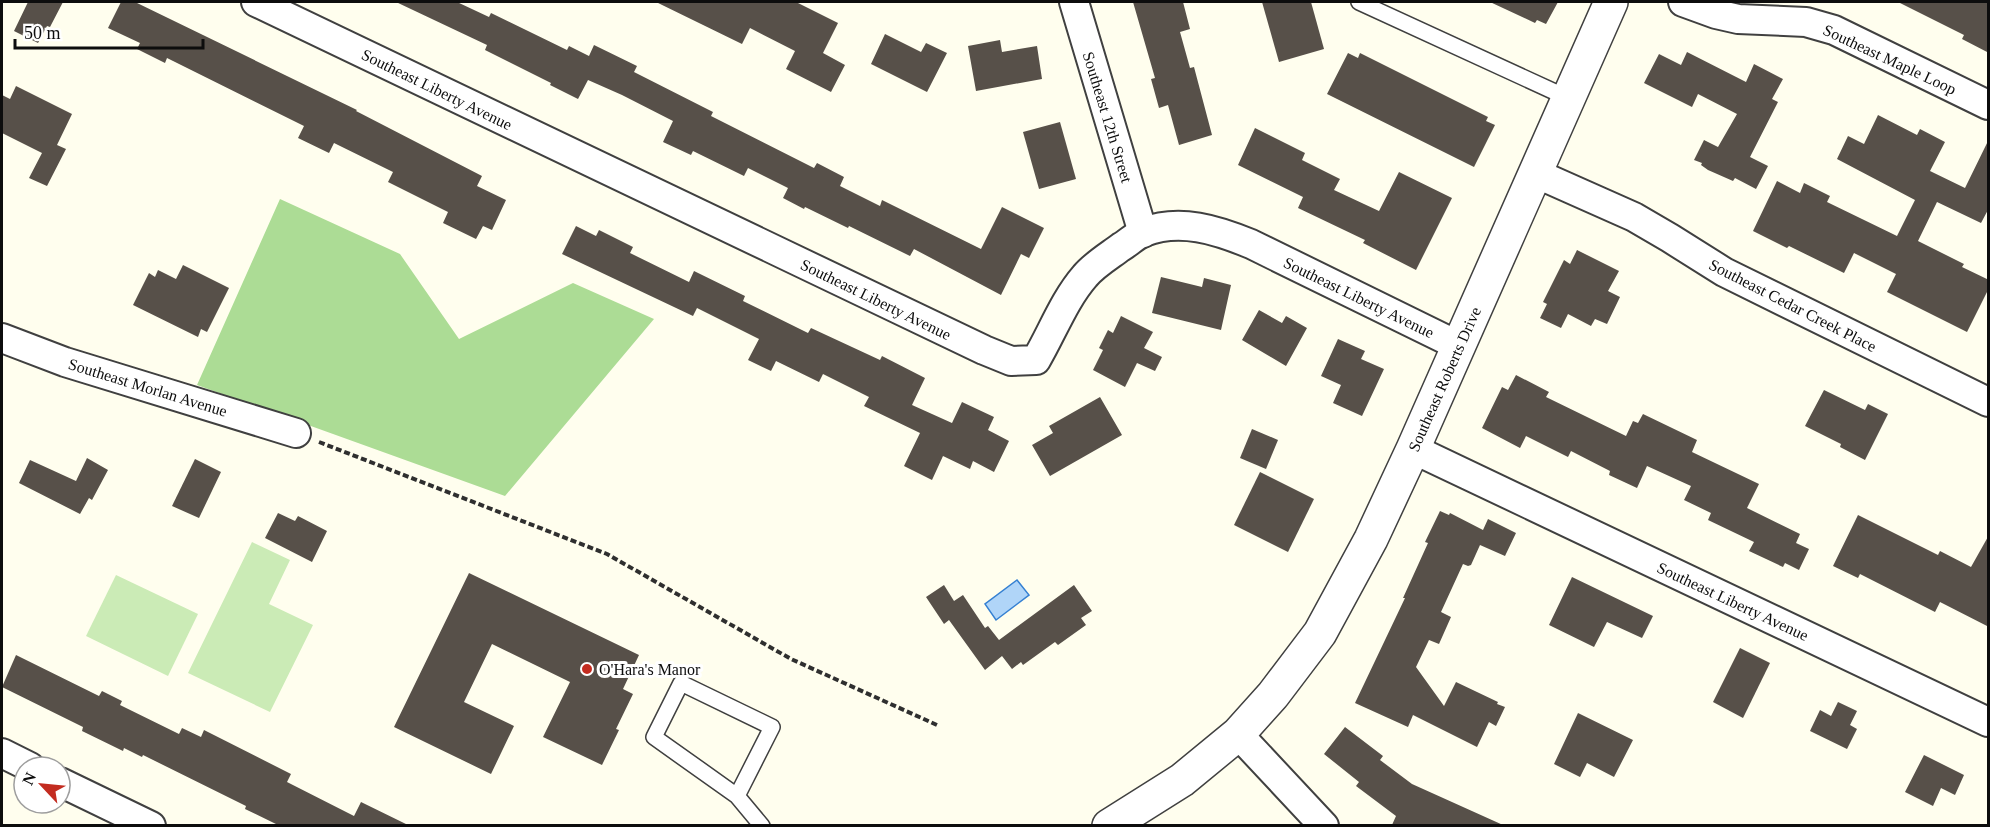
<svg xmlns="http://www.w3.org/2000/svg" width="1990" height="827" viewBox="0 0 1990 827" font-family="Georgia,serif">
<style>
.green{fill:#cbebb6}
.forest{fill:#acdc95}
.water{fill:#b0d5f8;stroke:#3580d2;stroke-width:1.5}
.building{fill:#575049}
.lines{fill:none;stroke-linecap:round;stroke-linejoin:round}
.service-casing{stroke:#404040;stroke-width:18}
.minor-casing{stroke:#404040;stroke-width:32}
.tertiary-casing{stroke:#404040;stroke-width:36}
.path{stroke:#2f2f2f;stroke-width:4;stroke-dasharray:6 3;stroke-linecap:butt}
.service{stroke:#fff;stroke-width:15}
.minor{stroke:#fff;stroke-width:28}
.tertiary{stroke:#fff;stroke-width:33}
.poi-dot{fill:#c32c20;stroke:#fff;stroke-width:2}
.labels{text-anchor:middle;stroke-width:6;stroke-linejoin:round;paint-order:stroke}
.street-label{font-size:16px;fill:#0d0d0d;stroke:#fff}
.poi-label{font-size:16px;fill:#0d0d0d;stroke:#fff;text-anchor:start}
</style>
<rect width="100%" height="100%" fill="#fffeee"/>
<g class="green">
<path d="M252 542 290 560 269 604 313 625 270 712 188 673Z"/>
<path d="M116 575 198 614 168 676 86 636Z"/>
</g>
<path class="forest" d="M280 199 400 254 459 339 573 283 654 319 505 496 197 385Z"/>
<path class="water" d="M1017 580 1029 595 996 620 985 604Z"/>
<g class="building">
<path d="M28 2H63L50 27 47 26 38 43 14 31Z"/>
<path d="M121 2H135L357 110 356 111 482 176 477 186 506 200 492 230 483 226 476 239 443 223 448 212 388 182 393 172 334 143 329 153 298 138 304 126 167 58 165 63 137 49 140 43 108 28Z"/>
<path d="M396 2H457L489 17 491 13 567 50 569 46 589 56 594 45 637 66 634 72 713 112 711 116 814 168 817 163 844 177 840 186 880 206 882 200 981 249 1002 207 1044 228 1029 258 1021 254 1001 295 914 249 910 256 849 226 848 228 805 207 804 209 783 198 788 188 748 168 744 176 693 151 691 155 663 142 673 121 622 95 588 80 578 99 550 85 551 83 485 50 487 45Z"/>
<path d="M656 2H796L838 23 823 53 845 65 831 92 786 69 795 51 750 28 742 44Z"/>
<path d="M1133 2H1183L1190 29 1180 32 1190 68 1194 67 1212 135 1179 145 1168 105 1159 108 1151 79 1155 78Z"/>
<path d="M1262 2H1311L1324 49 1279 62Z"/>
<path d="M1490 2H1558L1546 24 1537 20 1535 23Z"/>
<path d="M1898 2H1989V53L1962 39 1964 35Z"/>
<path d="M885 34 921 52 926 43 947 53 927 92 871 64Z"/>
<path d="M1000 40 1002 52 1037 46 1042 79 976 91 968 46Z"/>
<path d="M1687 52 1746 82 1754 64 1783 79 1772 99 1778 102 1750 157 1768 166 1756 189 1735 178 1733 181 1708 170 1701 165 1702 163 1694 160 1704 140 1718 147 1737 114 1698 94 1692 107 1644 83 1659 54 1681 65Z"/>
<path d="M1348 53 1358 58 1360 53 1488 117 1486 121 1495 125 1474 167 1327 94Z"/>
<path d="M16 86 72 114 57 145 66 149 47 186 29 178 42 153 2 133V95L10 99Z"/>
<path d="M1878 115 1917 135 1920 129 1945 142 1930 171 1965 188 1989 139V208L1981 223 1937 202 1918 241 1964 264 1962 267 1989 280V288L1967 332 1887 292 1896 274 1854 253 1844 273 1789 246 1787 248 1753 231 1777 181 1800 193 1804 183 1830 196 1827 202 1897 236 1915 200 1837 159 1848 136 1864 144Z"/>
<path d="M1060 122 1076 179 1039 189 1023 132Z"/>
<path d="M1255 128 1305 153 1302 160 1340 179 1334 190 1379 211 1399 172 1452 198 1416 270 1363 243 1365 240 1298 208 1303 197 1238 165Z"/>
<path d="M576 226 596 236 599 230 633 247 630 253 689 282 694 271 745 296 743 301 808 333 811 328 880 360 882 356 925 378 912 405 952 423 962 402 994 417 988 430 1009 441 994 472 973 461 970 469 943 456 932 480 904 466 920 433 864 406 869 397 823 374 819 382 776 361 771 371 748 360 759 339 697 308 693 316 562 254Z"/>
<path d="M1577 250 1619 271 1608 291 1620 297 1607 324 1595 319 1591 326 1568 314 1561 328 1540 318 1547 304 1543 302 1564 260 1570 264Z"/>
<path d="M183 265 229 288 207 332 201 329 198 337 133 305 149 273 155 277 158 270 176 279Z"/>
<path d="M1161 277 1202 287 1204 278 1231 285 1221 330 1152 313Z"/>
<path d="M1259 310 1282 323 1286 316 1307 328 1286 366 1242 340Z"/>
<path d="M1121 316 1153 332 1144 348 1162 357 1155 371 1137 363 1125 387 1093 370 1103 350 1099 348 1108 330 1113 333Z"/>
<path d="M1338 339 1365 351 1361 359 1384 369 1362 416 1333 403 1341 385 1321 376Z"/>
<path d="M1516 375 1549 392 1546 397 1626 436 1633 421 1638 423 1643 414 1697 440 1692 452 1759 484 1747 508 1800 534 1796 543 1809 549 1799 570 1785 563 1783 567 1749 551 1754 542 1708 520 1711 513 1684 500 1691 486 1647 466 1637 488 1609 475 1610 471 1571 451 1568 457 1526 436 1520 448 1482 428 1502 387 1508 390Z"/>
<path d="M1824 390 1865 410 1868 404 1888 414 1865 460 1840 447 1841 444 1805 426Z"/>
<path d="M1100 397 1122 435 1050 476 1032 445 1053 433 1049 426Z"/>
<path d="M1252 429 1278 440 1266 469 1240 458Z"/>
<path d="M87 458 108 470 92 500 89 498 80 514 19 483 30 460 76 481Z"/>
<path d="M195 459 221 472 199 518 172 506Z"/>
<path d="M1260 472 1314 499 1288 552 1234 525Z"/>
<path d="M1440 511 1449 515 1450 513 1483 530 1488 519 1516 533 1505 556 1480 545 1471 565 1468 566 1463 564 1441 612 1451 617 1439 644 1429 640 1416 667 1444 706 1456 682 1498 702 1497 704 1505 707 1496 726 1489 722 1477 747 1413 715 1408 727 1355 703 1405 598H1403L1428 543 1425 542Z"/>
<path d="M278 513 295 521 298 516 327 531 312 562 265 538Z"/>
<path d="M1858 515 1938 555 1940 551 1971 567 1989 535V627L1940 602 1935 612 1860 574 1858 578 1833 566Z"/>
<path d="M469 573 639 655 623 689 633 694 616 729 619 730 602 765 543 737 570 682 492 644 464 702 514 726 491 774 394 727Z"/>
<path d="M1572 577 1653 616 1642 638 1607 622 1594 647 1549 625Z"/>
<path d="M944 585 954 601 963 595 985 628 988 626 999 640 1074 585 1092 611 1081 618 1086 625 1058 645 1055 642 1023 665 1021 662 1012 669 1002 656 985 670 949 620 944 624 926 597Z"/>
<path d="M1740 648 1770 663 1743 718 1713 702Z"/>
<path d="M16 655 99 696 102 691 122 701 120 705 179 734 182 728 201 737 204 730 291 774 287 782 354 816 361 802 408 825H278L245 809 246 806 143 755 142 757 124 748 123 751 82 731 83 727 2 687Z"/>
<path d="M1838 702 1857 711 1850 725 1857 729 1847 749 1810 731 1820 710 1831 716Z"/>
<path d="M1578 713 1633 740 1614 777 1587 763 1580 777 1554 764Z"/>
<path d="M1345 727 1383 756 1380 760 1412 784 1503 825H1392L1396 816 1356 786 1359 782 1324 754Z"/>
<path d="M1924 755 1964 775 1955 795 1941 788 1933 806 1905 792Z"/>
</g>
<g class="lines">
<g class="service-casing">
<g id="service">
<path d="M1359 2 1568 98"/>
<path d="M737 796 772 727 681 683 654 737 737 796 762 826"/>
</g>
</g>
<g class="minor-casing">
<g id="minor">
<path d="M256 2 984 350 1011 361 1036 360C1052 333 1064 300 1085 276 1094 265 1109 256 1121 247 1128 243 1136 235 1144 232 1180 218 1217 230 1251 244L1459 346"/>
<path d="M1074 2 1143 233"/>
<path d="M1683 2 1716 14 1738 19 1806 22 1834 30 1988 105"/>
<path d="M1535 173 1634 217 1670 238 1724 272 1988 402"/>
<path d="M2 338 65 362 296 433"/>
<path d="M1413 449 1988 722"/>
<path d="M1238 734 1324 826"/>
<path d="M2 753 30 767"/>
<path d="M60 782 151 826"/>
</g>
</g>
<g class="tertiary-casing">
<path id="tertiary" d="M1109 826 1182 780 1238 734 1273 695 1320 633 1371 539 1413 449 1611 2"/>
</g>
<path class="path" d="M319 442 607 554 791 659 937 725"/>
<use href="#service" class="service"/>
<use href="#minor" class="minor"/>
<use href="#tertiary" class="tertiary"/>
</g>
<circle class="poi-dot" cx="587" cy="669" r="6"/>
<g class="labels">
<g class="street-label">
<text transform="translate(1890 59) rotate(25)" y="6">Southeast Maple Loop</text>
<text transform="translate(437 89) rotate(26)" y="6">Southeast Liberty Avenue</text>
<text transform="translate(1108 117) rotate(73)" y="6">Southeast 12th Street</text>
<text transform="translate(1359 297) rotate(26)" y="6">Southeast Liberty Avenue</text>
<text transform="translate(876 299) rotate(26)" y="6">Southeast Liberty Avenue</text>
<text transform="translate(1793 305) rotate(27)" y="6">Southeast Cedar Creek Place</text>
<text transform="translate(1444 379) rotate(-66)" y="6">Southeast Roberts Drive</text>
<text transform="translate(148 387) rotate(17)" y="6">Southeast Morlan Avenue</text>
<text transform="translate(1733 601) rotate(25)" y="6">Southeast Liberty Avenue</text>
</g>
<g class="poi-label">
<text x="599" y="675">O'Hara's Manor</text>
</g>
</g>
<rect width="1990" height="827" fill="none" stroke="#0d0d0d" stroke-width="6"/>
<g transform="translate(42 785) rotate(296)"><circle r="28" fill="#ffffff" stroke="#9e9e9e" stroke-width="1.5"/>
<path d="M0-4.5L10 22L0 15L-10 22Z" fill="#c32c20"/>
<text y="-9" font-size="16" font-weight="bold" text-anchor="middle" fill="#0d0d0d">N</text>
</g>
<path d="M15 39v9h188v-9" fill="none" stroke="#0d0d0d" stroke-width="3"/>
<text x="24" y="39" font-size="18" fill="#0d0d0d" stroke="#ffffff" stroke-width="4.5" paint-order="stroke">50 m</text>
</svg>
